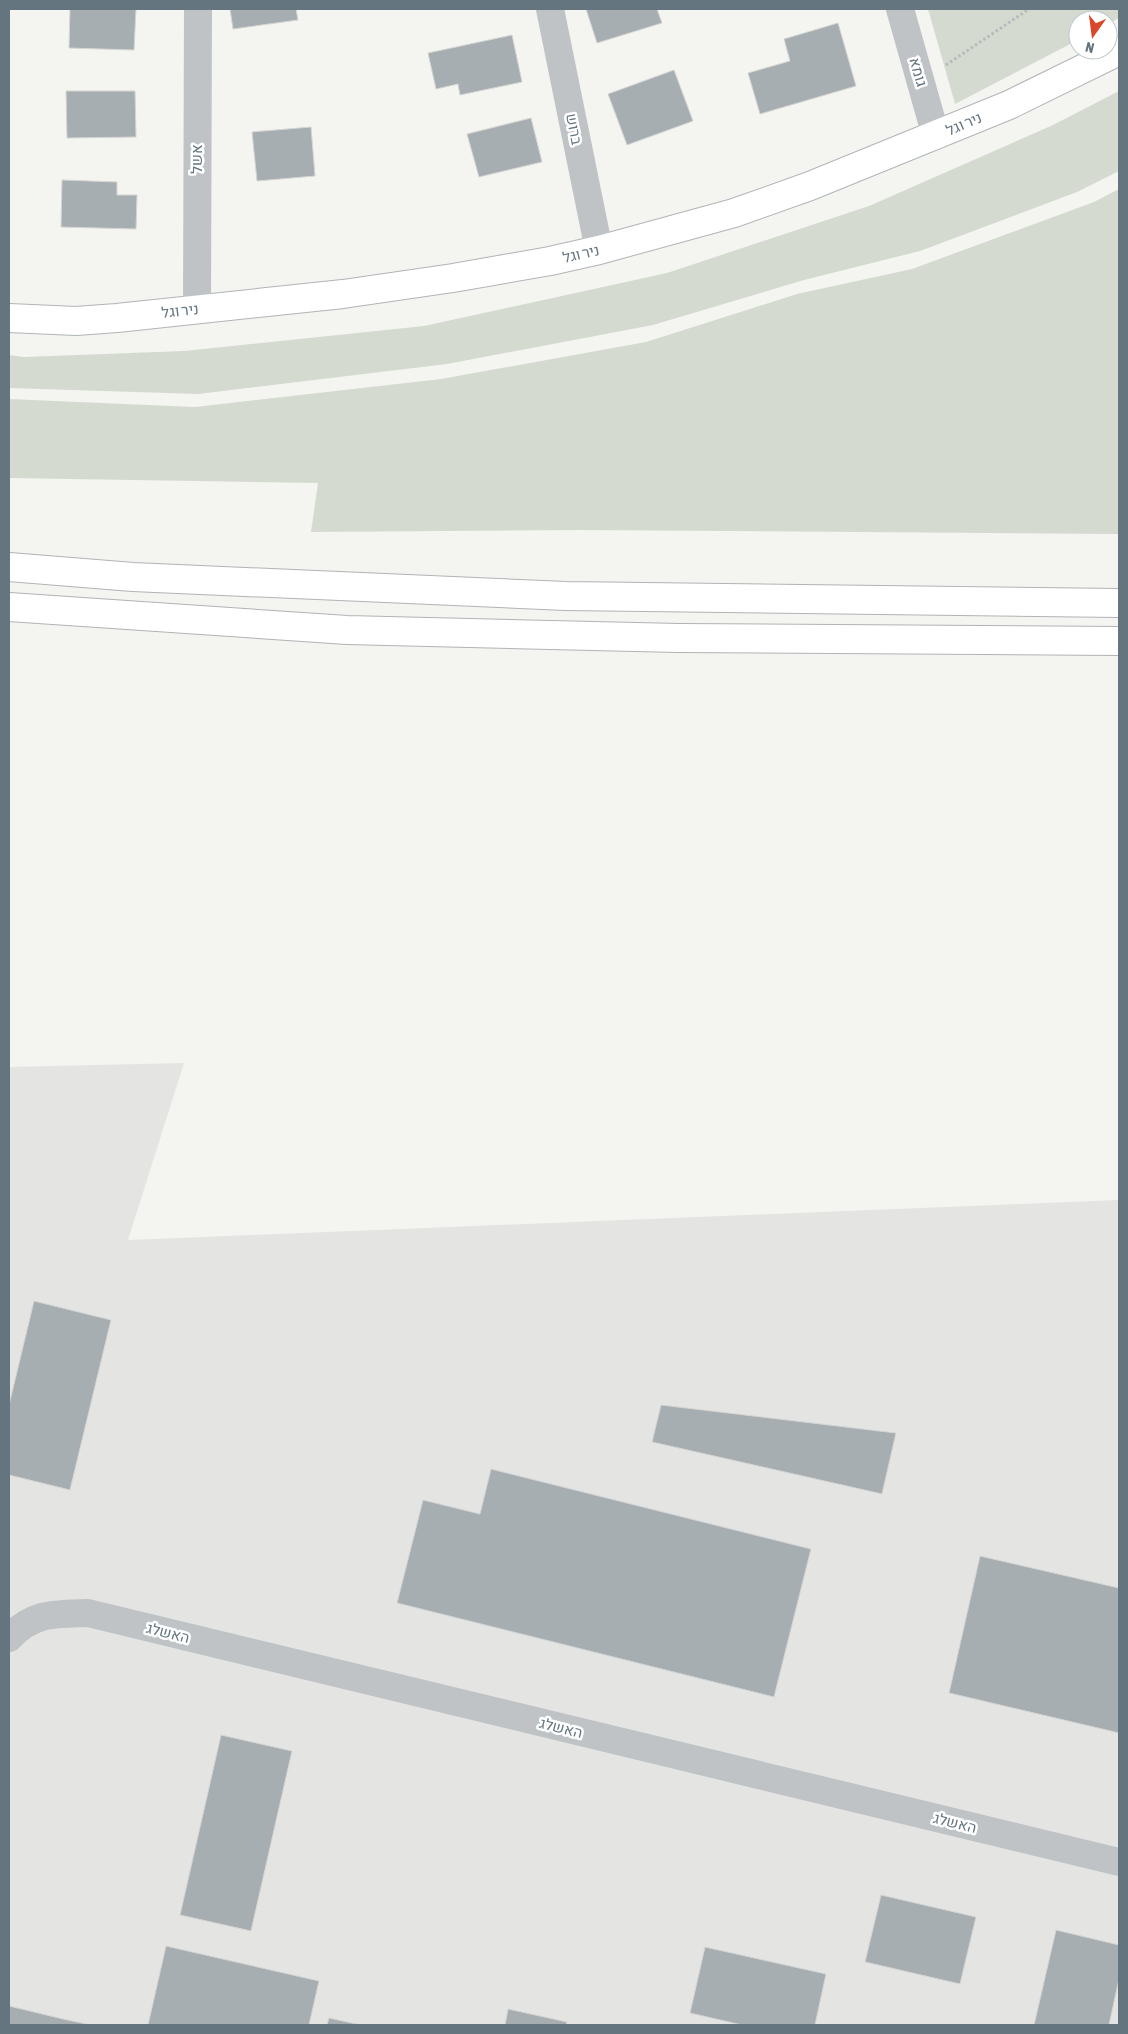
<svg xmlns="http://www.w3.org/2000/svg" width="1128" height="2034" viewBox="0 0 1128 2034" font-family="'Asap Condensed',Heebo,sans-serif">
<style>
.built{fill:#e4e5e3}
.green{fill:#d5dad1}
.building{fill:#a6aeb2;stroke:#d5d5d3}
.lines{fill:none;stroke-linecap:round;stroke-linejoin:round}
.secondary-casing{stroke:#afb5b8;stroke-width:30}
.highway-casing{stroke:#b0b4b6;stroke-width:30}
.path{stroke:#b7babc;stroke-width:3;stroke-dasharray:2.5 2.5;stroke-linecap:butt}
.street{stroke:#bfc3c6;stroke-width:28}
.secondary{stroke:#fff;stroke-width:28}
.highway{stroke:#fff;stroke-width:28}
.labels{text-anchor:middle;stroke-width:5;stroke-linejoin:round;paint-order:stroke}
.street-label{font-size:15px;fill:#64757f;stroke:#fff}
</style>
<rect width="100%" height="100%" fill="#f4f4f0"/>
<path class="built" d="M184 1063 128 1240 1119 1200V2025H9V1067Z"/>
<g class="green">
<path d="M928 9H1119V18L1108 24V20H1078V40L955 104Z"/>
<path d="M1119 91V171L1077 192 920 251 804 280 653 325 447 364 198 394 9 388V355L24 357 184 351 424 326 667 273 869 206 1053 125Z"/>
<path d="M1119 189V534L580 530 311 532 318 483 9 478V399L195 407 441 379 646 342 797 294 912 269 1094 202Z"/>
</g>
<g class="building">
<path d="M70 9H136L134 50 69 48Z"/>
<path d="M230 9H296L298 20 233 29Z"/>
<path d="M586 9H657L662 23 597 43Z"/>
<path d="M838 23 856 86 760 114 748 73 790 61 784 39Z"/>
<path d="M512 35 522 82 460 95 458 84 436 89 428 53Z"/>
<path d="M674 70 693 121 627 145 608 94Z"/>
<path d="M66 91H135L136 137 67 138Z"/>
<path d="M531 118 542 162 479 177 467 134Z"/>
<path d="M311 127 315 176 257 181 252 132Z"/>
<path d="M62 180 117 182V195H137L136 229 61 227Z"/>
<path d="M34 1301 111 1320 70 1490 9 1475V1405Z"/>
<path d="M661 1405 896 1433 882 1494 652 1442Z"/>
<path d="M491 1469 811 1549 774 1697 397 1603 423 1500 480 1514Z"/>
<path d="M980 1556 1119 1588V1733L949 1693Z"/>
<path d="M221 1735 292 1751 251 1931 180 1915Z"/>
<path d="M881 1895 976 1917 960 1984 865 1962Z"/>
<path d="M1056 1930 1119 1945V1979L1109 2025H1034Z"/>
<path d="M166 1946 319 1981 309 2025H148Z"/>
<path d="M705 1947 826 1974 815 2025H742L690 2013Z"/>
<path d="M9 2006 63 2019 91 2025H9Z"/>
<path d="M508 2009 567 2022 566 2025H505Z"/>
<path d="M329 2018 361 2025H327Z"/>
</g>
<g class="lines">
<g class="secondary-casing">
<path id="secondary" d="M9 318 76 321 117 318 343 294 453 278 550 261 599 250 734 213 810 186 1009 105 1119 51"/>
</g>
<g class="highway-casing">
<g id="highway">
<path d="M9 567 133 577 566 596 1119 603"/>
<path d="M9 607 347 630 678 638 1119 641"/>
</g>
</g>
<path class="path" d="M946 65 1029 9"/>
<g class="street">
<path d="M550 9 599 250"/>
<path d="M900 9 936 136"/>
<path d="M197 309 198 9"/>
<path d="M9 1638C33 1612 55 1614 88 1613L1119 1862"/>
</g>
<use href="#secondary" class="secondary"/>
<use href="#highway" class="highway"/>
</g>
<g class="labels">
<g class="street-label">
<text transform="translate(918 72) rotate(74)" y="5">גומא</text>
<text transform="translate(964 124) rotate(-23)" y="5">ניר וגל</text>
<text transform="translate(574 129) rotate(79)" y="5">ברוש</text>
<text transform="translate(197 159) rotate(-90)" y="5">אשל</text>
<text transform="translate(581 254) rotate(-13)" y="5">ניר וגל</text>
<text transform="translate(180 311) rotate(-6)" y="5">ניר וגל</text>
<text transform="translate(168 1633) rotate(14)" y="5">האשלג</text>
<text transform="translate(561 1728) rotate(14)" y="5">האשלג</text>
<text transform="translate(955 1823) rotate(14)" y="5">האשלג</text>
</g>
</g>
<rect width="1128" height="2034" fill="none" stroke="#64757f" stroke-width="20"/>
<g transform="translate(1093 35) rotate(194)"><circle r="24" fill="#ffffff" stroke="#c1c8cc"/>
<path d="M0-4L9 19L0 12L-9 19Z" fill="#d8492b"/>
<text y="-8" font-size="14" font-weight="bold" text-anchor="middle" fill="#64757f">N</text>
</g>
</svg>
